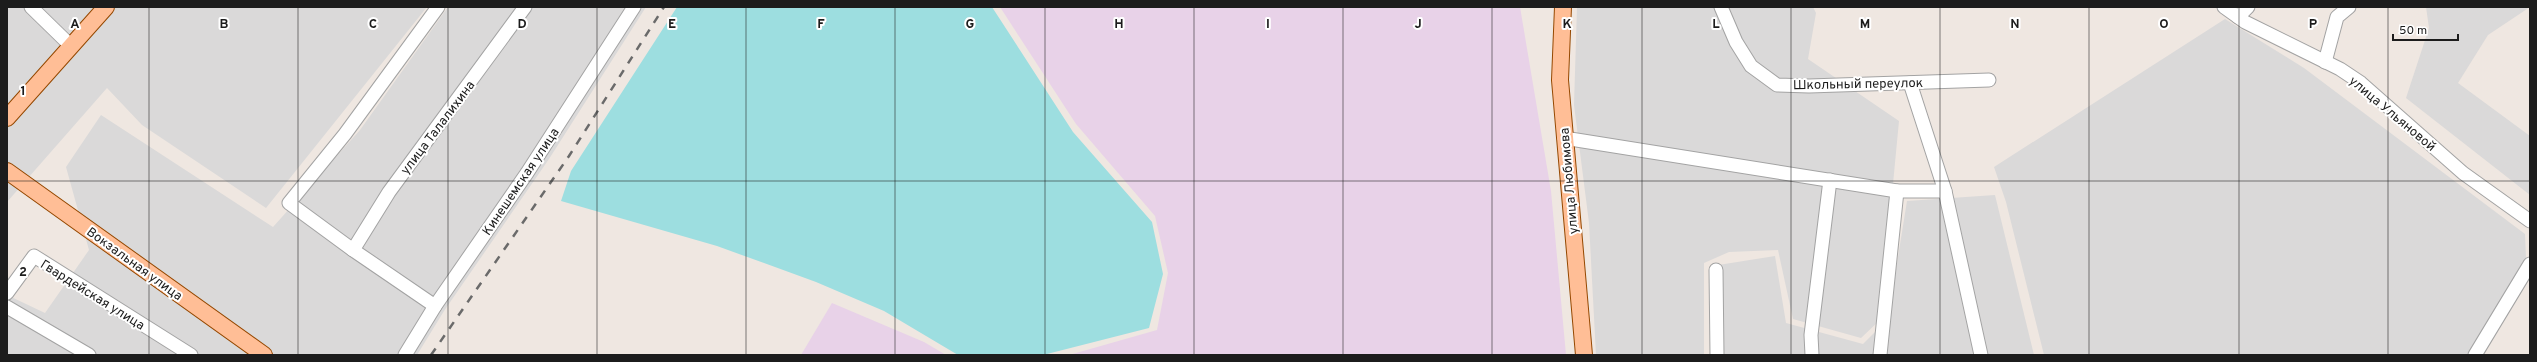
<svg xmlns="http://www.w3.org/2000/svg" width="2537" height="362" viewBox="0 0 2537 362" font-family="Overpass,sans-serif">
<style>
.residential{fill:#dad9d9}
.industrial{fill:#e8d2e8}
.water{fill:#9ddee0}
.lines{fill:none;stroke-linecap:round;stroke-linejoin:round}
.minor-casing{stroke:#a3a3a3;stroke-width:15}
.major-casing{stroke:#954800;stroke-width:18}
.minor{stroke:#fff;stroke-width:13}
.major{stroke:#ffbe96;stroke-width:16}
.rail{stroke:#6a6a6a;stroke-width:2.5;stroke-dasharray:8 8;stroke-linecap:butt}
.grid{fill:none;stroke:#1c1c1c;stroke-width:1;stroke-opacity:0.55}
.labels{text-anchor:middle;stroke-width:4;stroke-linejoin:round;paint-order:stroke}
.street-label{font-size:13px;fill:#1c1c1c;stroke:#fff}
.grid-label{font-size:13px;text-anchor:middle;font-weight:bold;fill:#1c1c1c;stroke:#fff;stroke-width:4;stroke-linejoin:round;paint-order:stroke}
</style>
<rect width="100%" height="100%" fill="#efe7e1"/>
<g class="residential">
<path d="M7 7H427L266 208 142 125 107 88 7 202Z"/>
<path d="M448 7H646L549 159 444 311 417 355H7V295L45 313 89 250 66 167 101 115 273 227 360 130Z"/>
<path d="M1577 7H1813L1816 13 1808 59 1899 121 1880 320 1861 338 1793 319 1778 250 1729 252 1704 263V355H1596L1589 223 1574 105Z"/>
<path d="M2426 7H2530L2488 35 2458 83 2530 136V195L2406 98 2429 28Z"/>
<path d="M2225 19 2304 68 2525 234 2526 259 2468 355H2044L2006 202 1994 167Z"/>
<path d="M1995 195 2034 355H1712V266L1775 256 1786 323 1863 344 1888 319 1907 201Z"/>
</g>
<g class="industrial">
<path d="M1000 7H1520L1551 191 1566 355H1069L1157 330 1168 273 1155 216 1076 124Z"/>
<path d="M832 303 924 342 946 355H801Z"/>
</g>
<path class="water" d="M677 7H992L1073 132 1152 222 1163 274 1149 328 1043 355H958L884 311 816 282 717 246 561 201 571 171Z"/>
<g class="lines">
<g class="minor-casing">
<g id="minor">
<path d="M31 7 71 46"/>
<path d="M1721 7 1736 42 1751 66 1777 85 1809 86 1989 80"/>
<path d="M2224 7 2245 22 2340 69 2361 83 2463 173 2530 221"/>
<path d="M2238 17 2248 7"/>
<path d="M2325 62 2337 17 2349 7"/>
<path d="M1910 83 1945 191 1981 355"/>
<path d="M1564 138 1897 191H1945"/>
<path d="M353 250 389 192 525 7"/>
<path d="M1716 270 1717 355"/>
<path d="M7 293 34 256 191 355"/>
<path d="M435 306 353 250 289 203 345 134 438 7"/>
<path d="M7 307 89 355"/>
<path d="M405 355 435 306 527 173 634 7"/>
<path d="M1812 355 1811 335 1830 180"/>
<path d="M1880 355 1897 191"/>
<path d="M2475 355 2530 264"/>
</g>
</g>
<g class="major-casing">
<g id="major">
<path d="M1563 7 1560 80 1584 355"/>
<path d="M7 118 106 7"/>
<path d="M7 171 264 355"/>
</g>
</g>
<use href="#minor" class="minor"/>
<use href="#major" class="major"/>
<path class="rail" d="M431 355 569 156 664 7"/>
</g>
<path class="grid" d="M149 7V355M298 7V355M448 7V355M597 7V355M746 7V355M895 7V355M1045 7V355M1194 7V355M1343 7V355M1492 7V355M1642 7V355M1791 7V355M1940 7V355M2089 7V355M2239 7V355M2388 7V355M7 181H2530"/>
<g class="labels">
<g class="street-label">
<text transform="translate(1858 83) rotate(-1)" y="5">Школьный переулок</text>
<text transform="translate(2393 113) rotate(40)" y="5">улица Ульяновой</text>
<text transform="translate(437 127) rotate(-53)" y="5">улица Талалихина</text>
<text transform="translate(520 181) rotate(-56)" y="5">Кинешемская улица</text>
<text transform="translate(1568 181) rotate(-95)" y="5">улица Любимова</text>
<text transform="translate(135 263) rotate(36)" y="5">Вокзальная улица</text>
<text transform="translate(93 294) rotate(32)" y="5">Гвардейская улица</text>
</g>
</g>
<g class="grid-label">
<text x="75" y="28">A</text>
<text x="224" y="28">B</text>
<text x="373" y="28">C</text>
<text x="522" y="28">D</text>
<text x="672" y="28">E</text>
<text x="821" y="28">F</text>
<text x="970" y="28">G</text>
<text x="1119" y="28">H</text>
<text x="1268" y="28">I</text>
<text x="1418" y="28">J</text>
<text x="1567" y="28">K</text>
<text x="1716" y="28">L</text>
<text x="1865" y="28">M</text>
<text x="2015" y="28">N</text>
<text x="2164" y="28">O</text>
<text x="2313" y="28">P</text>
<text x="23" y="95">1</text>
<text x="23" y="276">2</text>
</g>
<rect width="2537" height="362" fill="none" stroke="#1c1c1c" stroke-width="16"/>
<path d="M2393 34v6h65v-6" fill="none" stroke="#1c1c1c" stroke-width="2"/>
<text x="2399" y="34" font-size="12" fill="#1c1c1c" stroke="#ffffff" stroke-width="3" paint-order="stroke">50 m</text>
</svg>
